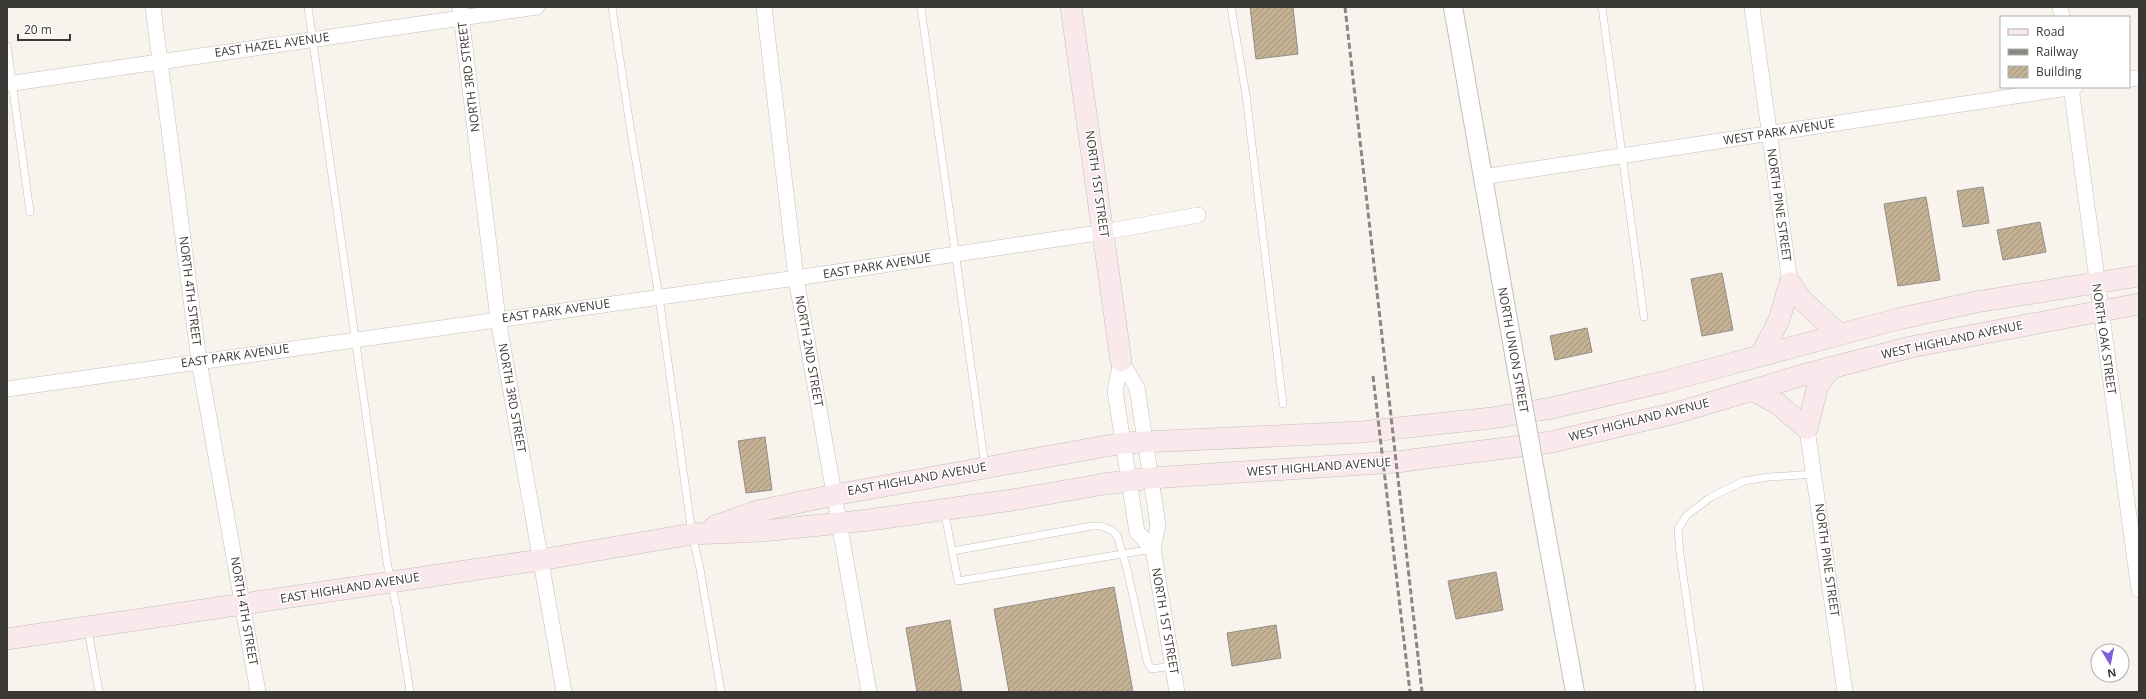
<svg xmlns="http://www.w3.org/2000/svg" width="2146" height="699" viewBox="0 0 2146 699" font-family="'Open Sans',sans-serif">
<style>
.building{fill:url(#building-hatch);stroke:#928d87}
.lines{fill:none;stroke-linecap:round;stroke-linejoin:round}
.service-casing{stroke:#c4bfb8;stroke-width:8}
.minor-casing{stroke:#c4bfb8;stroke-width:16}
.tertiary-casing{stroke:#c4bfb8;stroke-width:20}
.secondary-casing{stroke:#c4bfb8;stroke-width:22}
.service{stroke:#fff;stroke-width:7}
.minor{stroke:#fff;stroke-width:15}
.tertiary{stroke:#fff;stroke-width:18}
.secondary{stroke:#fae9ec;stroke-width:21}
.rail{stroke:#8b8884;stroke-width:3;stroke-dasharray:6 3;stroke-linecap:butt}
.tertiary-bridge-casing{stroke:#c4bfb8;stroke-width:20;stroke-linecap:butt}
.tertiary-bridge{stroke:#fff;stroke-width:18}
.labels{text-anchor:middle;stroke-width:3;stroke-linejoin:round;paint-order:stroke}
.street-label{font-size:12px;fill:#393835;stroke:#fff}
</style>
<defs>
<pattern id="building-hatch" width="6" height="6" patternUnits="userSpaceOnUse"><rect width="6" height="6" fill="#c5b194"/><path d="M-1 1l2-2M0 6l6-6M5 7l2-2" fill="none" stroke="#a1917a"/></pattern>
</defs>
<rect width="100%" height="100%" fill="#f8f3ec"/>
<g class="building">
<path d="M1250 7H1293L1298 54 1256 59Z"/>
<path d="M1983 187 1989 223 1963 227 1957 191Z"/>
<path d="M1926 197 1940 280 1898 286 1884 204Z"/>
<path d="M2040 222 2046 252 2003 260 1997 230Z"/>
<path d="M1722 273 1733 330 1702 336 1691 279Z"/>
<path d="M1587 328 1592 352 1555 360 1550 336Z"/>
<path d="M765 437 772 490 746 493 738 441Z"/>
<path d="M1496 572 1503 610 1456 619 1448 581Z"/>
<path d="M1114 587 1133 692H1009L994 609Z"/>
<path d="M950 620 962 692H917L906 628Z"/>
<path d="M1276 625 1281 658 1232 666 1227 633Z"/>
</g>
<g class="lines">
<g class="service-casing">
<g id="service">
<path d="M308 7 387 562 397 610 410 692"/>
<path d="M612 7 630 126 659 297 692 534 700 569 721 692"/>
<path d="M921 7 985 466"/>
<path d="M1231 7 1246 95 1283 404"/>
<path d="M1602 7 1644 317"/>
<path d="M7 46 30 212"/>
<path d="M944 510 958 581 1153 549"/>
<path d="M953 551 1092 526H1101L1111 530 1117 535 1127 569 1148 664 1152 669 1172 666"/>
<path d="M88 630 99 692"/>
<path d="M1700 692 1680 554 1678 529 1687 515 1711 497 1744 481 1769 477 1815 474"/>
</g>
</g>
<g class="minor-casing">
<g id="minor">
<path d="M153 7 199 361 258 692"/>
<path d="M460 7 498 319 564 692"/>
<path d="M764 7 796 278 869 692"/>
<path d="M1752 7 1790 283"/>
<path d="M2060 7 2062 17"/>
<path d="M2129 79 2139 78"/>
<path d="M7 84 537 7"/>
<path d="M2071 87 2139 590"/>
<path d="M1482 177 2075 87"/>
<path d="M1121 361 1137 388 1158 525 1153 549 1177 692"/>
<path d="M1121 361 1115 391 1137 532 1153 549"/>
<path d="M7 389 796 278 1104 232 1198 215"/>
<path d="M1807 429 1845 692"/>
</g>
</g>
<g class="tertiary-casing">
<g id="tertiary">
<path d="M1453 7 1516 365"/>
<path d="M1538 488 1575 692"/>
</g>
</g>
<g class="secondary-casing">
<g id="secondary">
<path d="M1071 7 1121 361"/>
<path d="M1790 283 1801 299 1839 334"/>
<path d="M1761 355 1779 320 1790 283"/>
<path d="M1752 390 1778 404 1807 429 1818 385 1831 368"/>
<path d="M715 526 758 511 834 495 1123 443 1361 432 1492 418 1552 408 1663 382 1898 319 1976 302 2139 276"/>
<path d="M7 639 540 560 692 534 762 531 869 520 1012 500 1104 484 1151 478 1396 462 1551 442 1676 413 1803 375 1911 347 2139 304"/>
</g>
</g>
<use href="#service" class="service"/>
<use href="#minor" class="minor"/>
<use href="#tertiary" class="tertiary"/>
<use href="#secondary" class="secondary"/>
<g class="rail">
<path d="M1345 7 1422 692"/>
<path d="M1373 376 1410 692"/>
</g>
<g class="tertiary-bridge-casing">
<path id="tertiary-bridge" d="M1516 365 1538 488"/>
</g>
<use href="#tertiary-bridge" class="tertiary-bridge"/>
</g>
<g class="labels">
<g class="street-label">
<text transform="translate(272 45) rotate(-8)" y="4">EAST HAZEL AVENUE</text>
<text transform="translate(469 77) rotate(-97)" y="4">NORTH 3RD STREET</text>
<text transform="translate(1779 132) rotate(-9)" y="4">WEST PARK AVENUE</text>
<text transform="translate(1097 184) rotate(82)" y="4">NORTH 1ST STREET</text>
<text transform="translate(1779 205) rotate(82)" y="4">NORTH PINE STREET</text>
<text transform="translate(877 266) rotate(-9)" y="4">EAST PARK AVENUE</text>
<text transform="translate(190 291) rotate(83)" y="4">NORTH 4TH STREET</text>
<text transform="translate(556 311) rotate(-8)" y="4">EAST PARK AVENUE</text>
<text transform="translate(2104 339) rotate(82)" y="4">NORTH OAK STREET</text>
<text transform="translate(1952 340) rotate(-12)" y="4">WEST HIGHLAND AVENUE</text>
<text transform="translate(1513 350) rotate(80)" y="4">NORTH UNION STREET</text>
<text transform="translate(809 351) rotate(80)" y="4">NORTH 2ND STREET</text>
<text transform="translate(235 356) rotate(-8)" y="4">EAST PARK AVENUE</text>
<text transform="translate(512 398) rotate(80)" y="4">NORTH 3RD STREET</text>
<text transform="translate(1639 420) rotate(-14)" y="4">WEST HIGHLAND AVENUE</text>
<text transform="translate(1319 467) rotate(-4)" y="4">WEST HIGHLAND AVENUE</text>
<text transform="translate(917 479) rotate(-10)" y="4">EAST HIGHLAND AVENUE</text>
<text transform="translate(1827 560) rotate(82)" y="4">NORTH PINE STREET</text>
<text transform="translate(350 588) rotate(-9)" y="4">EAST HIGHLAND AVENUE</text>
<text transform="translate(244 611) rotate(80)" y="4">NORTH 4TH STREET</text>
<text transform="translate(1165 621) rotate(80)" y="4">NORTH 1ST STREET</text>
</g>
</g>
<rect width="2146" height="699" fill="none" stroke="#393835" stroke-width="16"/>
<rect x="2000" y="16" width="130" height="72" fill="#ffffff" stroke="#b0afae"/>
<rect x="2008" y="29" width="20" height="6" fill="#fae9ec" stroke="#b0afae"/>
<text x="2036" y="36" font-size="12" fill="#393835">Road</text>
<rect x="2008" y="49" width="20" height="6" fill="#8b8884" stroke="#b0afae"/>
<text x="2036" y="56" font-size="12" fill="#393835">Railway</text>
<rect x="2008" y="66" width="20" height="12" fill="url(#building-hatch)" stroke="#b0afae"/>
<text x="2036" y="76" font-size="12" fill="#393835">Building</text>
<g transform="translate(2110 663) rotate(170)"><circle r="19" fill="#ffffff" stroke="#b0afae"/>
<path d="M0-3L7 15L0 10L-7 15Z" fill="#7e60db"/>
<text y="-6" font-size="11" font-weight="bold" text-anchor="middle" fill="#393835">N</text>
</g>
<path d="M18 34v6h52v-6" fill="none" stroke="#393835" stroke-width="2"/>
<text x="24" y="34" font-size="12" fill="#393835" stroke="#ffffff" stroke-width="3" paint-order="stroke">20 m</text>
</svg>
